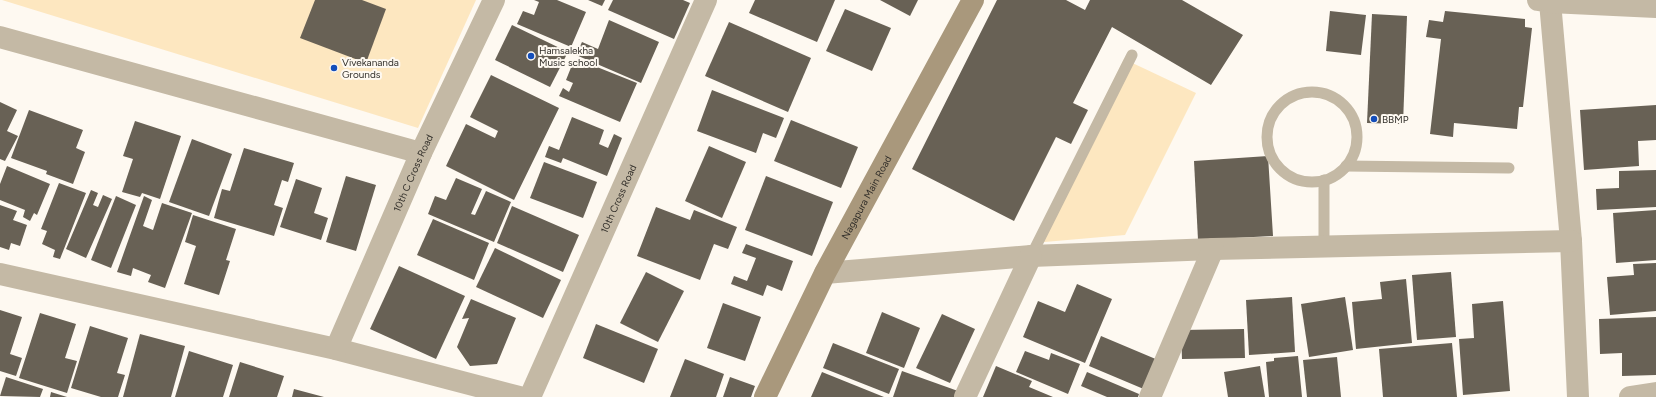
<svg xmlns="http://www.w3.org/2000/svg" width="1656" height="397" viewBox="0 0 1656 397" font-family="Figtree,sans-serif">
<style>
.green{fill:#fde7c0}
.building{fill:#686155}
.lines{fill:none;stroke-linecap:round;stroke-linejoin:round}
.lane{stroke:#c4b9a5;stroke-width:11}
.street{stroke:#c4b9a5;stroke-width:22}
.secondary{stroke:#a9987c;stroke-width:22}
.poi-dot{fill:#144eba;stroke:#fef9f1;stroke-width:1.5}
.labels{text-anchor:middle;stroke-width:4;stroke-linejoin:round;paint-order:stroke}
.poi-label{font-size:10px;fill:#322f2a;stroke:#fef9f1;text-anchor:start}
.street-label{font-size:10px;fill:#322f2a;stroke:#fef9f1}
</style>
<rect width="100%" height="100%" fill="#fef9f1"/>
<g class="green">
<path d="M2 0H476L418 128Z"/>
<path d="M1124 59 1196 93 1125 235 1033 243Z"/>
</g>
<g class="building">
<path d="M315 0H362L386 9 366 63 300 38Z"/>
<path d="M534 0H557L586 12 571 47 517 24 523 11 534 15 539 2Z"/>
<path d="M588 0H605L602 6Z"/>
<path d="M613 0H683L690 3 674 39 608 10Z"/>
<path d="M755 0H835L817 42 749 13Z"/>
<path d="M880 0H918L910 16Z"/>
<path d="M997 0H1066L1085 10 1090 0H1182L1243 35 1211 85 1112 27 1073 103 1088 110 1071 144 1056 137 1014 221 912 169Z"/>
<path d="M845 9 891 28 872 71 826 51Z"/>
<path d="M1330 11 1366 15 1361 55 1326 51Z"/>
<path d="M1445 11 1525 19V27L1532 28 1523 107H1519L1517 129 1454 123 1453 137 1430 134 1441 39 1426 37 1429 20 1443 22Z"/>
<path d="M1372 14 1407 16 1403 124 1367 123Z"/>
<path d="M609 20 659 42 641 83 576 55 582 42 598 49Z"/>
<path d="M729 22 811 58 788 112 705 76Z"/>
<path d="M512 25 568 52 550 87 495 60Z"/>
<path d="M582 61 637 83 620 122 559 96 563 88 569 92 573 83 566 80 572 65 579 68Z"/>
<path d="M491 75 559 108 514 200 446 166 466 124 495 138 498 131 470 117Z"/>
<path d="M712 90 784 118 776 138 763 133 756 153 697 131Z"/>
<path d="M0 102 17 110 7 131 18 136 5 161 0 159Z"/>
<path d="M1656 105V140L1638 141 1639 166 1584 170 1580 110Z"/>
<path d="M29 110 83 130 76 148 85 152 73 184 46 174 47 171 11 158Z"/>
<path d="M572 117 604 130 599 144 608 148 614 134 622 138 607 176 563 158 561 163 545 157 549 146 559 150Z"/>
<path d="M791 120 858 147 841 188 774 161Z"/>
<path d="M135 121 181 136 160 199 142 193 140 197 122 192 133 159 123 156Z"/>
<path d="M192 139 232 154 209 216 169 202Z"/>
<path d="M709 146 746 162 722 218 685 201Z"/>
<path d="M244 148 294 163 288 182 282 180 274 205 283 208 274 236 214 218 222 189 230 191Z"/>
<path d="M1268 156 1273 236 1198 240 1194 161Z"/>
<path d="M544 162 597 182 583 218 530 198Z"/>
<path d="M7 166 50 184 37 215 34 213 30 221 23 217 25 210 0 200V184Z"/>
<path d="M1656 170V207L1597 210 1596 189 1619 188V171Z"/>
<path d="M346 176 376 185 356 251 326 242Z"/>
<path d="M766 176 833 202 812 256 745 230Z"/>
<path d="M456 178 482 189 471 214 475 215 486 191 511 202 494 242 428 214 435 196 446 200Z"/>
<path d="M296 179 322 188 314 213 328 218 321 240 280 227Z"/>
<path d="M59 183 86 193 60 259 53 257 55 250 42 244 47 231 41 229Z"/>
<path d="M91 190 98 193 93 205 98 207 103 195 112 199 86 258 66 249Z"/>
<path d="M116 196 136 205 111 268 91 260Z"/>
<path d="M144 196 152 200 143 226 153 230 162 203 192 213 165 288 148 282 151 275 133 268 131 276 117 272Z"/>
<path d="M0 205 17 211 13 220 27 225 20 246 11 243 9 250 0 247Z"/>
<path d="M512 206 579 235 563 272 497 243Z"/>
<path d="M656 207 690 220 694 210 737 227 728 249 714 244 700 280 637 256Z"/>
<path d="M1656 210V260L1616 263 1613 213Z"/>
<path d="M193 215 236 229 226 260 230 261 219 295 184 284 196 246 185 242Z"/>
<path d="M433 219 489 243 474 280 417 255Z"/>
<path d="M746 244 793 261 782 291 767 285 763 296 731 284 734 276 747 281 756 258 742 253Z"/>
<path d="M495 248 561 280 543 318 476 287Z"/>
<path d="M1656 263V311L1610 315 1607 277 1634 275 1633 264Z"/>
<path d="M399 266 465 296 436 359 370 329Z"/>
<path d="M646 272 684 291 658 342 620 323Z"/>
<path d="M1451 272 1456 337 1417 340 1412 275Z"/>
<path d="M1406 279 1412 343 1356 349 1352 302 1382 299 1380 282Z"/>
<path d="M1077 284 1112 299 1085 363 1023 337 1038 301 1065 312Z"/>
<path d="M1292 297 1295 352 1249 355 1246 300Z"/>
<path d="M1345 297 1353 350 1309 357 1301 304Z"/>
<path d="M471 299 516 318 497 364 470 366 457 347 469 318 462 319Z"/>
<path d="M1503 301 1510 391 1463 395 1459 339 1474 338 1472 304Z"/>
<path d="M723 303 761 317 745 361 707 348Z"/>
<path d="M0 310 22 317 10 354 22 358 16 376 0 371Z"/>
<path d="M882 312 920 328 904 368 866 353Z"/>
<path d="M40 313 76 324 65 358 77 361 67 393 19 378Z"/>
<path d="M942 314 975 329 950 383 916 368Z"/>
<path d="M1656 317V375L1622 376V353L1600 354 1599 319Z"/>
<path d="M596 324 658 349 644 383 583 358Z"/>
<path d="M90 326 128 338 117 373 125 375 118 397H101L71 388Z"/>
<path d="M1244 329 1245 358 1182 359 1181 330Z"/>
<path d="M140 334 185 346 171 397H123Z"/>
<path d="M1101 336 1158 360 1146 390 1089 366Z"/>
<path d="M833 343 899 369 889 394 823 368Z"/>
<path d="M1452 343 1457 397H1383L1379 349Z"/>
<path d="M189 351 233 365 223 397H175Z"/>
<path d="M1025 351 1049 360 1051 353 1080 364 1068 394 1016 372Z"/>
<path d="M1298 356 1302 397H1269L1266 362 1274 361V358Z"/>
<path d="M1337 357 1341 397H1307L1303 360Z"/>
<path d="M685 359 724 374 716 397H670Z"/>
<path d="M240 362 284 376 277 397H229Z"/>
<path d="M996 366 1032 381 1029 387 1053 397H983Z"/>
<path d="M1260 366 1265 397H1228L1224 372Z"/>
<path d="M902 371 958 391 956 397H893Z"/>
<path d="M822 372 884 397H811Z"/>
<path d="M1087 372 1139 394 1138 397H1107L1081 386Z"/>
<path d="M6 377 43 389 40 397 0 396Z"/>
<path d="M730 377 755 386 751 397H723Z"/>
<path d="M294 389 324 397H292Z"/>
<path d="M51 392 67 397H50Z"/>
</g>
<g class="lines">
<g class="lane">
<circle cx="1312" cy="137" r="45"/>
<path d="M1346 166 1509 168"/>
<path d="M1324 180V247"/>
<path d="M1031 256 1132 55"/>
</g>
<g class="street">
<path d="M1538 0 1550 2 1571 241 1578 397"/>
<path d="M1550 2 1656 7"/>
<path d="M0 37 421 153"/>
<path d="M825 273 1031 256 1213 249 1571 241"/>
<path d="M0 274 336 349 519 397"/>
<path id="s1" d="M336 349 421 153 494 0"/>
<path id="s2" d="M530 397 706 0"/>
<path d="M965 397 1031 256"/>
<path d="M1150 397 1213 249"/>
<path d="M1630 397 1656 393"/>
</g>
<path class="secondary" id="s3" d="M765 397 825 273 973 0"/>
</g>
<g class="poi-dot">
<circle cx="531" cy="56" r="4"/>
<circle cx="334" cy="68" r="4"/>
<circle cx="1374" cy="119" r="4"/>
</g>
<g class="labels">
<g class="poi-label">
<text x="539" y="54">Hamsalekha<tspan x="539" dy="12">Music school</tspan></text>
<text x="342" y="66">Vivekananda<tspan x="342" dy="12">Grounds</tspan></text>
<text x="1382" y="123">BBMP</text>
</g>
<g class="street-label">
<text dy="4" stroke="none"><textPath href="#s1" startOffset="192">10th C Cross Road</textPath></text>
<text dy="4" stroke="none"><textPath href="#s3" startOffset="224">Nagapura Main Road</textPath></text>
<text dy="4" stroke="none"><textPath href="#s2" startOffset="217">10th Cross Road</textPath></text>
</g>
</g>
</svg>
